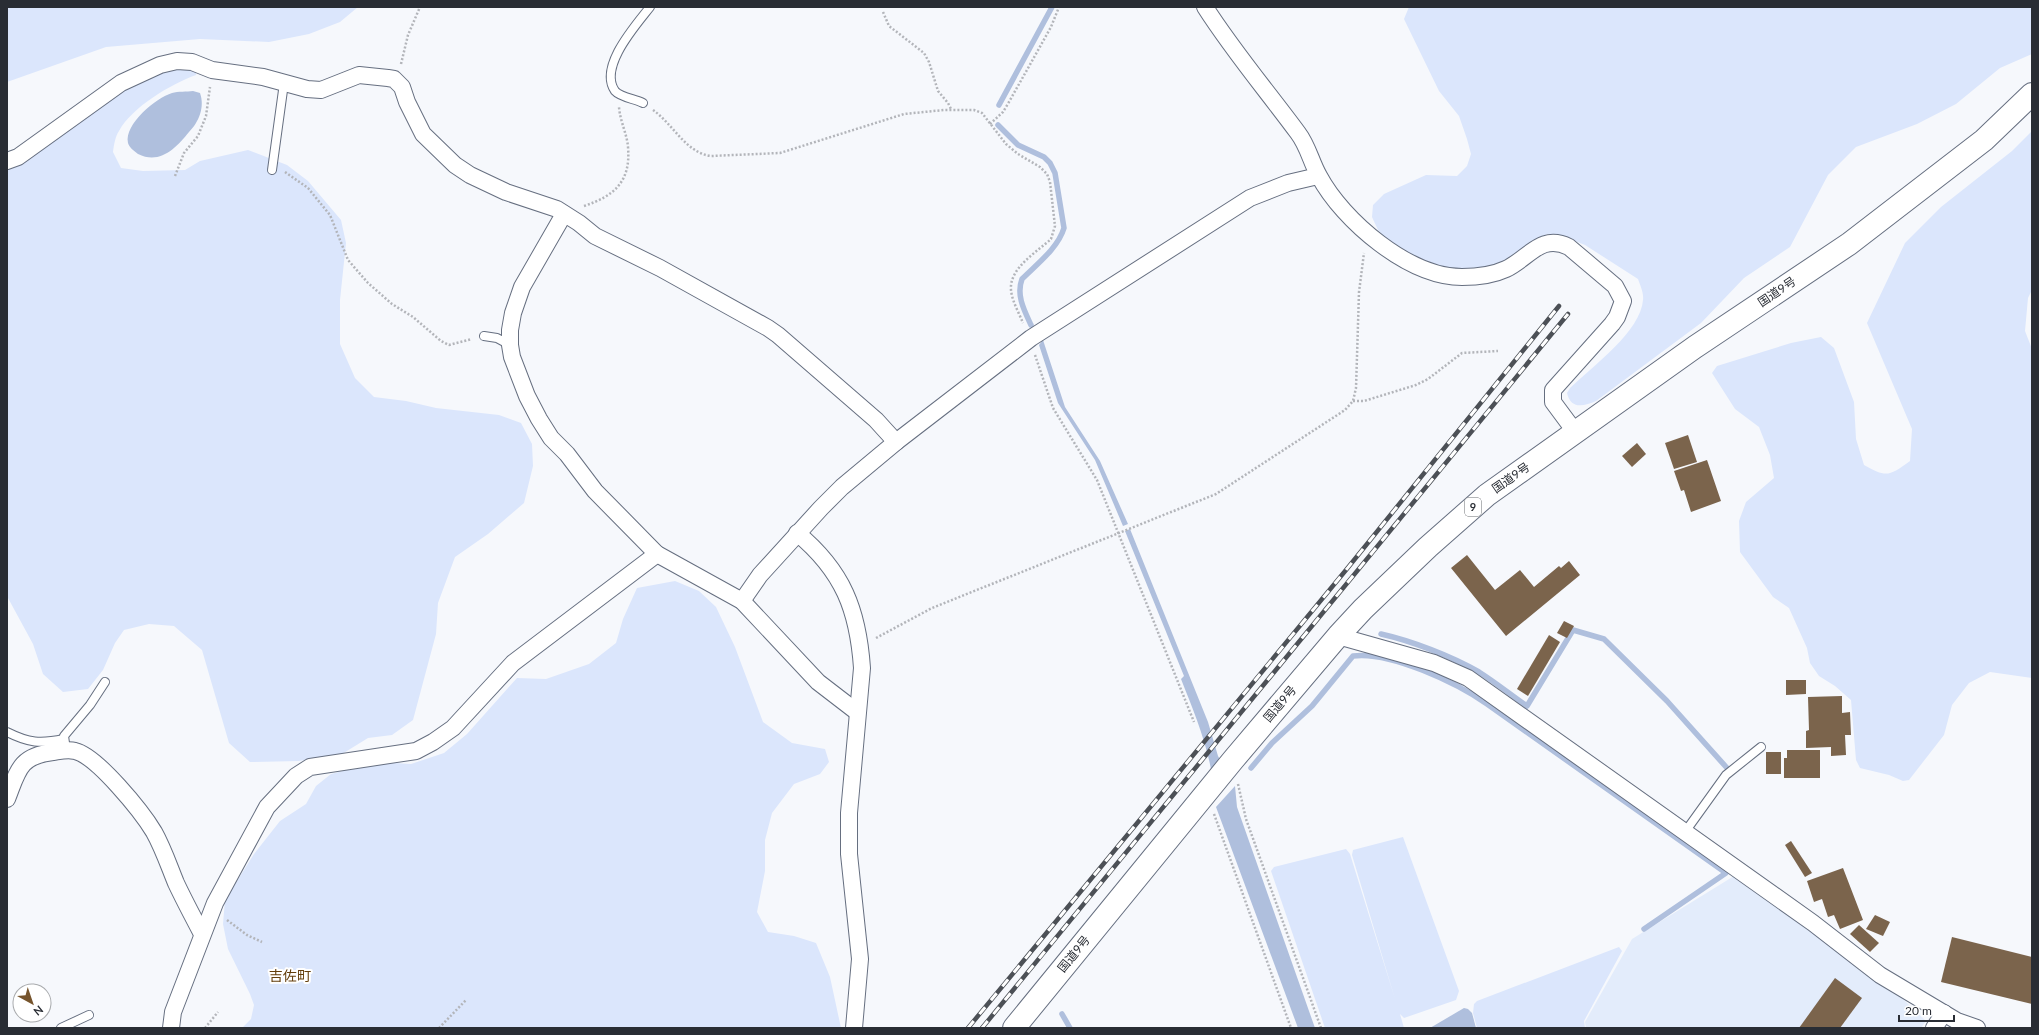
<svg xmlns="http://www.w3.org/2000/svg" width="2039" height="1035" viewBox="0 0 2039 1035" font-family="Lato,'Noto Sans JP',sans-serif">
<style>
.built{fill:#e3ecfb}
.green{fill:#dbe6fc}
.water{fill:#afbfdd}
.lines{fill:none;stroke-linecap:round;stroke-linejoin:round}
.stream{stroke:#afbfdd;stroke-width:5.5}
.building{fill:#7b644c}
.lane-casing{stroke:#666f80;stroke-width:10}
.street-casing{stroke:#666f80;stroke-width:18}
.highway-casing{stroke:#666f80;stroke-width:24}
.path{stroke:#b3b5ba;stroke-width:2.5;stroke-dasharray:2 2;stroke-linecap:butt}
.lane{stroke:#fff;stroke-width:8}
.street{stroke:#fff;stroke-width:16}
.highway{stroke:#fff;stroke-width:22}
.rail-casing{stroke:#4c5056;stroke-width:4.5}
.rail{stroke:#fff;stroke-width:3;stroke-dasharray:9;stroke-linecap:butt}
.labels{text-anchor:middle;stroke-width:4;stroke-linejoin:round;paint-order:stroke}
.shield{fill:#fff;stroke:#696c71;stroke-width:1}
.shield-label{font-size:11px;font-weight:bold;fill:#292d34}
.street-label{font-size:12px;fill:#292d34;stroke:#fff}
.quarter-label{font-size:14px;fill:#633e0c;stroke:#fff}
</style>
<rect width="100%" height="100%" fill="#f6f8fc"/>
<path class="built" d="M1734 876 1904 1000 1926 1021 1921 1028H1586L1585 1022 1632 939Z"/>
<g class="green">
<path d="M7 7H358L340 22 309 34 269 42 200 39 106 47 7 82Z"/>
<path d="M1409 7H2032V54L2000 68 1956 104 1917 124 1856 147 1828 175 1790 247 1744 278 1701 323 1596 401C1584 406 1571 410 1567 393L1570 388C1592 367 1641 331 1643 300 1644 293 1640 285 1638 279L1585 245 1560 235 1547 234 1526 246 1511 259 1490 266 1457 270 1422 265 1392 246 1378 230 1372 217 1373 205 1384 194 1426 175 1457 176 1467 166 1471 154 1467 139 1459 116 1439 91 1404 19Z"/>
<path d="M182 63 196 71V75C171 84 132 107 119 131 115 137 114 145 113 152L121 168 143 171 185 170 200 161 248 150 287 165 308 181 341 220 346 243 340 300V344L355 378 374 397 406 401 436 408 499 415 521 423 532 444 533 466 524 503 488 534 455 557 438 603 436 634 413 720 392 735 368 738 342 754 299 761 250 762 229 743 202 650 174 626 149 624 124 630 115 643 103 670 88 689 63 692 43 674 33 644 8 598 7 164 124 85Z"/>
<path d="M2032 131V290L2028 298 2025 331 2032 349V678L1990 672 1969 683 1952 705 1944 735 1909 780 1903 781 1889 775 1860 768 1856 760 1851 700 1835 686 1819 676 1810 663 1807 648 1789 608 1773 597 1740 552 1739 521 1746 502 1774 478 1770 455 1759 427 1735 409 1712 373 1717 366 1791 343 1821 337 1834 348 1854 402 1856 439 1864 465C1887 478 1889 476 1910 461L1912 429 1867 323 1905 243 1941 207 2012 151Z"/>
<path d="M675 581 699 591 716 607 735 647 763 722 792 743 825 749 829 762 820 774 794 784 772 813 765 840V871L757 912 768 932 794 936 816 943 830 977 841 1028H242L251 1019 254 1005 250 994 228 949 223 924 225 900 254 854 280 821 306 804 316 786 331 774 378 762 411 764 444 753 467 734 517 678 546 679 589 664 616 643 623 619 637 588Z"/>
<path d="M1403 837 1459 991 1456 1000 1404 1018 1400 1014 1404 1028H1325L1271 871 1274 867 1346 849 1350 854 1395 999 1352 855 1353 850Z"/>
<path d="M1619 947 1622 951 1584 1021 1585 1028H1477L1473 1013 1474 1004 1477 1001Z"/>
</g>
<g class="water">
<path d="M193 91 200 93C205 107 199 122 189 132 176 148 160 165 138 154 134 151 129 147 128 143 124 124 156 98 172 93 178 91 187 92 193 91Z"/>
<path d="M1043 340 1065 407 1100 461 1128 524 1123 526 1095 460 1058 403 1039 345Z"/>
<path d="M1130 529 1208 722 1218 756 1224 767 1213 781C1208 745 1194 712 1181 679L1184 676 1125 531Z"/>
<path d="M1235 786 1237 807 1315 1028H1298L1216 807Z"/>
<path d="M1464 1008 1468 1009 1472 1013 1476 1028H1430Z"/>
</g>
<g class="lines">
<g class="stream">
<path d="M999 105 1052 7"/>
<path d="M998 125 1018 145 1044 157 1050 163 1055 173 1064 228C1058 248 1037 264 1022 279 1016 295 1024 310 1031 325"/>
<path d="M1381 634C1412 641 1451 656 1479 672 1495 682 1511 695 1527 706L1573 630 1604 639 1667 701 1727 768"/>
<path d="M1251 768 1272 743 1312 706 1353 656C1390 651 1457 683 1487 704L1726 873 1644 929"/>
<path d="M1062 1014 1070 1028"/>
</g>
</g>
<g class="building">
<path d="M1688 435 1697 462 1674 469 1665 443Z"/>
<path d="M1637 443 1646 454 1632 467 1622 456Z"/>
<path d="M1707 460 1721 501 1691 512 1684 490 1681 491 1674 471Z"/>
<path d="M1467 555 1495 590 1520 570 1534 587 1559 566 1561 568 1569 561 1580 575 1506 636 1451 568Z"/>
<path d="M1564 621 1574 626 1567 638 1557 633Z"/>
<path d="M1549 635 1560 642 1528 696 1517 689Z"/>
<path d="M1786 680H1806V694L1786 695Z"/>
<path d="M1842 696V713L1850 712 1851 735H1845L1846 755 1831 756V747L1806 748V731L1809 730 1808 697Z"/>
<path d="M1787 750H1820V778H1784V758H1787Z"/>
<rect x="1766" y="752" width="15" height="22"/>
<path d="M1791 841 1812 873 1805 877 1785 845Z"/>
<path d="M1843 868 1863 920 1840 929 1834 915 1828 917 1822 899 1814 902 1807 881Z"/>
<path d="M1875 915 1890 922 1883 936 1866 929Z"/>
<path d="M1859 925 1879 943 1870 952 1850 934Z"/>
<path d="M1952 937 2032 957V1004L1941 982Z"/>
<path d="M1835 978 1862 998 1840 1028H1799Z"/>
</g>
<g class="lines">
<g class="lane-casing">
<g id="lane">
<path d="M643 103C635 99 620 97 615 91 598 67 636 25 650 7"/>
<path d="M272 170 284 83"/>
<path d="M484 336 497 338 510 345"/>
<path d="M7 732C29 743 40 744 64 739"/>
<path d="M66 750 64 736 90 705 105 682"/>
<path d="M1685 832 1726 775 1761 747"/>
<path d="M61 1028 89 1015"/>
</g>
</g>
<g class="street-casing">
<g id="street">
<path d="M1205 7C1233 51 1267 91 1298 133 1308 146 1311 162 1319 176 1343 221 1409 277 1462 277 1477 277 1491 276 1506 269 1529 258 1541 233 1569 247L1615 286 1623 301 1617 317 1612 324 1553 390V402L1576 433"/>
<path d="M7 161 18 157 121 83 160 65 177 61 192 62 212 70 263 77 307 89 321 90 359 75 388 78 394 79 402 87 407 102 423 134 455 165 470 175 506 192 557 209 579 223 595 236 660 268 768 328 778 335 876 420 896 442"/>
<path d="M564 214 522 287 513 313 510 330V345L512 357 527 396 539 419 551 438 567 454 595 491 657 554 742 601 818 682 857 712"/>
<path d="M797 533C843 571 858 610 862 668L849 813V854L860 959 854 1028"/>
<path d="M742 601 760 575 821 508 842 487 896 442 1031 338 1250 198 1288 183 1318 176"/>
<path d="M1338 636 1434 663 1468 678 1813 923 1880 975 1957 1021 1977 1028"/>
<path d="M7 799C18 771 19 756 53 752 60 751 68 749 75 751 97 756 142 812 154 832 163 848 169 866 176 883 184 900 193 917 202 934"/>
<path d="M171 1028 173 1012 215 903 267 807 296 776 310 767 416 751 433 742 453 728 513 663 657 554"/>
<path d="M1934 1028 1944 1013"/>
</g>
</g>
<g class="highway-casing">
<path id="highway" d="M1014 1028 1233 760 1338 636 1363 609 1428 547 1487 495 1695 347 1849 244 1984 140 2032 94"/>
</g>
<g class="path">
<path d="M883 12 889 26 924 53 929 62 938 91 948 103 951 109"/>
<path d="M401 64 408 35 420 7"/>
<path d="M653 110C673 124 686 153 711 156L780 153 904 114 944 110H974L982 113 1006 144 1018 154 1040 167 1047 174 1050 182 1055 226 1051 239C1037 252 1009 268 1011 290 1012 301 1019 313 1023 323"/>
<path d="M990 124 1003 112 1009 102 1051 27 1059 7"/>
<path d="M285 172 308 188 330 215 348 260 368 283 392 304 413 317 441 341 449 345 472 339"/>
<path d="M175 176 184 153 198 136 206 116 210 87"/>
<path d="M584 206C614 196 631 182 628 147 627 134 620 121 619 107"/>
<path d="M1035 355 1053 408 1097 480 1194 722"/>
<path d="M1353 401H1364L1416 385 1428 379 1462 353 1498 351"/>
<path d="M876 638 932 608 1216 494 1345 410 1353 401 1356 388 1359 292 1364 253"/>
<path d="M1238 784 1246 819 1321 1028"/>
<path d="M1214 814 1291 1028"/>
<path d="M227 920 247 935 262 942"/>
<path d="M205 1028 218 1012"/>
<path d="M439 1028 466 1000"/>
</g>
<use href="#lane" class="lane"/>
<use href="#street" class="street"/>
<use href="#highway" class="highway"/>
<g class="rail-casing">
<g id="rail">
<path d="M968 1028 1346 570 1559 306"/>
<path d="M982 1028 1568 314"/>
</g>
</g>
<use href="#rail" class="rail"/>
</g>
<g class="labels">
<rect class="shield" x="1465" y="498" width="16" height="18" rx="3"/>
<g class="shield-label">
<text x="1473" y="511">9</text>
</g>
<g class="street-label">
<text transform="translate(1777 292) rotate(-34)" y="4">国道9号</text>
<text transform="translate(1511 478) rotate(-35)" y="4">国道9号</text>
<text transform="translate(1280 704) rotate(-50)" y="4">国道9号</text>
<text transform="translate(1074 954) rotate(-51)" y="4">国道9号</text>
</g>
<g class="quarter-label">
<text x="290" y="981">吉佐町</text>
</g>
</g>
<rect width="2039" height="1035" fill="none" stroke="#292d34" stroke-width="16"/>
<g transform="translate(32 1003) rotate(140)"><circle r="19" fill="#ffffff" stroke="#a9abae"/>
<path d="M0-3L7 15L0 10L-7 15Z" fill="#76542c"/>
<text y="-6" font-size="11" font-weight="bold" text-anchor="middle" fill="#292d34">N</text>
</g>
<path d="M1899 1015v6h55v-6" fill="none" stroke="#292d34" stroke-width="2"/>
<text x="1905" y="1015" font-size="12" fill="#292d34" stroke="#ffffff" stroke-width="3" paint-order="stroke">20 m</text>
</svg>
